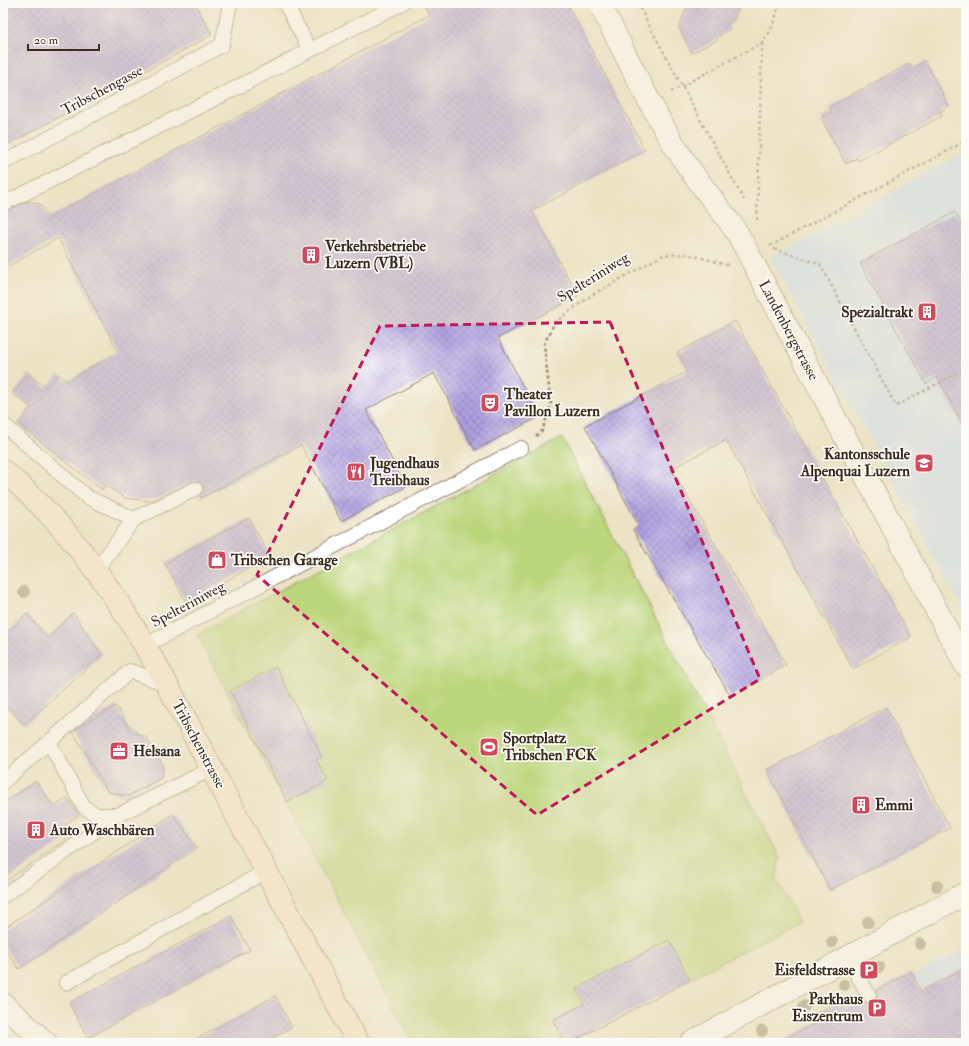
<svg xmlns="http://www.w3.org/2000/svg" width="969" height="1046" viewBox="0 0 969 1046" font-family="'IM FELL Double Pica',serif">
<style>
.built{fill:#c8ddf9}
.garden{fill:#bcd67b;stroke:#7c804c}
.building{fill:url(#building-cross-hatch)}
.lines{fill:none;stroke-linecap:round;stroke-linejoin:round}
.lane-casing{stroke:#948671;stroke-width:16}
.street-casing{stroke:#948671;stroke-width:24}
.secondary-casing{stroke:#948671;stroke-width:24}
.path{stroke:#948671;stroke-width:2.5;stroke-dasharray:3 3;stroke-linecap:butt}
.lane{stroke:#fff;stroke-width:14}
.street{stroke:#fff;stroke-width:22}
.secondary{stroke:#fce5d0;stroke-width:22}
.tree{fill:#9c9575}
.marked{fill:none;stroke:#c2185b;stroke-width:3;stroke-dasharray:8 5;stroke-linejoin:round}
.labels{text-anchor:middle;stroke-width:3.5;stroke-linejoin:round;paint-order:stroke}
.street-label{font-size:15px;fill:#3b2a1e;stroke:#fdfcf7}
.poi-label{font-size:15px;font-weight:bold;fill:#3b2a1e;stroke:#fdfcf7;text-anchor:start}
</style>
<defs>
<pattern id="building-cross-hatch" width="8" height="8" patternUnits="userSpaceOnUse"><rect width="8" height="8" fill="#afa0e1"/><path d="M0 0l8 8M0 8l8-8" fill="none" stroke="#9083b6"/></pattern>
</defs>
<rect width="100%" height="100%" fill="#fdfcf7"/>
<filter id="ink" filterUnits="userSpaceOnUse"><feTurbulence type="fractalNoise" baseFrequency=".025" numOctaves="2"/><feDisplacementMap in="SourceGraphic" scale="8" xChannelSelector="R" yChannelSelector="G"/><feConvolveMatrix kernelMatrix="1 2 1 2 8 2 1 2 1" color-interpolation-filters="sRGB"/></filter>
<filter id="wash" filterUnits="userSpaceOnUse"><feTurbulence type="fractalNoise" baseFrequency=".012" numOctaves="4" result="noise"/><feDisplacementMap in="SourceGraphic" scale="16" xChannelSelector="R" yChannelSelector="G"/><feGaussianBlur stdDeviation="0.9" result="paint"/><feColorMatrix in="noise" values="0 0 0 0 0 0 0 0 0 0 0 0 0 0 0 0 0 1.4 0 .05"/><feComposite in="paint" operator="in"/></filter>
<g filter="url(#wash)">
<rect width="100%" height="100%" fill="#ece3c4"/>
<g class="built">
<path d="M966 151V616L770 258Z"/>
<path d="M966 949V1043H952L914 975Z"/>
</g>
<path class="garden" d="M562 438 780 858 776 878 799 922 566 1043H413L197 635Z"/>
<g id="blocks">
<g class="building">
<path d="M3 3H195L212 35 3 147Z"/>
<path d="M423 3H567L645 150 532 211 578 296 498 338 539 417 475 450 434 373 366 410 406 487 341 521 301 445 201 498 200 496 203 490V486L195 481 156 499 147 501 125 498 105 485 102 490 18 424 31 407 13 394 29 374 46 388 58 374 67 381 118 352 58 238 3 269V212L29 201 40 204 48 218 429 15Z"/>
<path d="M697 3H741L734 21 727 25 730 29 721 34 717 40 692 53 679 28 685 10Z"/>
<path d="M925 61 949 106 940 111 942 116 858 161 857 158 846 164 821 118 832 112 829 107 910 63 913 68Z"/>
<path d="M955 212 966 231V431L937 377 926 384 860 263Z"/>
<path d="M735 321 911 637 853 669 726 440 671 469 786 665 731 697 633 530 639 526 585 426 688 371 677 353Z"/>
<path d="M249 518 270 557 186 602 165 563Z"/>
<path d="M73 613 102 655 24 725 3 702V636L27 614 48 638Z"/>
<path d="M276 667 322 757 316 759 328 781 287 802 230 691Z"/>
<path d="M116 706 131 731 146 737 163 765 161 778 128 796 108 792 73 732 80 726Z"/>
<path d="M886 707 950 828 830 890 767 770Z"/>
<path d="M36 781 54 807 67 798 79 815 65 824 72 835 3 883V803Z"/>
<path d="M173 814 197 848 19 969 3 945V929Z"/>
<path d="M231 916 250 950 88 1038 69 1003Z"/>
<path d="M669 940 690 980 569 1043H565L553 1020 584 1004 576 989Z"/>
<path d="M966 967V1043H778L817 1022 813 1015 842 1000 846 1007 861 999 865 1003 873 1002 877 999 876 991 911 972 921 991Z"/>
<path d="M275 996 292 1027 264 1043H189Z"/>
</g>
</g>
</g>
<g filter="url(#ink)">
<use href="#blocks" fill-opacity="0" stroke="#948671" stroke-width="1"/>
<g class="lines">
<g class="lane-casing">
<g id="lane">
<path d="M285 3 310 50"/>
<path d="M3 163 222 45 230 3"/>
<path d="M3 204 234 89 402 3"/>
<path d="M3 424 87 497 134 519 195 489"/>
<path d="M96 570 134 519"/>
<path d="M146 645 521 448"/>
<path d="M166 684 130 671 49 742 84 807 97 815H118L211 769"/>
<path d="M3 782 49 742"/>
<path d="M3 896 118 815"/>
<path d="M847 958 869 995"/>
<path d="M66 983 266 871"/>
</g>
</g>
<g class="street-casing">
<g id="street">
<path d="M599 3C627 56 652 112 685 162 702 188 723 211 739 236L966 666"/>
<path d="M3 1004 46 1043"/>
<path d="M691 1043 966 893"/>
</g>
</g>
<g class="secondary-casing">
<path id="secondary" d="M3 471C102 551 159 669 217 779 264 867 311 955 358 1043"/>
</g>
<g class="path">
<path d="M637 3 744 200"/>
<path d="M671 92 762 43 771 30 780 3"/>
<path d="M757 220 762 43"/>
<path d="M770 246 966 141"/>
<path d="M774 249 820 264 896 406 966 368"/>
<path d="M536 436 542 431 551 405 544 344 555 322 592 295 663 255 687 254 728 265"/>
</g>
<use href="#lane" class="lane"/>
<use href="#street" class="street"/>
<use href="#secondary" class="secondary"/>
</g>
<g class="tree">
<circle cx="24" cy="592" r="6"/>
<circle cx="937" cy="886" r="6"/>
<circle cx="868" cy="922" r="6"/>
<circle cx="832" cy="942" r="6"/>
<circle cx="920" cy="944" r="6"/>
<circle cx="879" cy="967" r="6"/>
<circle cx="844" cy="985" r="6"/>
<circle cx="804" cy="1006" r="6"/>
<circle cx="762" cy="1031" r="6"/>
</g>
</g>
<path d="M0 0H969V1046H0ZM610 322 760 679 537 815 257 575 380 326Z" fill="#ece3c4" fill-opacity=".55" fill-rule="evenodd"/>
<path class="marked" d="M610 322 760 679 537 815 257 575 380 326Z"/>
<defs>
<g id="building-square" transform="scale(1)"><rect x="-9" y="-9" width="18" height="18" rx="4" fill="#d1495b" stroke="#fdfcf7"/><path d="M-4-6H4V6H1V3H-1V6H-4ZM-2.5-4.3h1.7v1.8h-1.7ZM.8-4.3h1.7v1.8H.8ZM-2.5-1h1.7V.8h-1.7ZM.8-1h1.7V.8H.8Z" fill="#fff"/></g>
<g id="theatre-square" transform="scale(1)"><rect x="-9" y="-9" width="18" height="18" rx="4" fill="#d1495b" stroke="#fdfcf7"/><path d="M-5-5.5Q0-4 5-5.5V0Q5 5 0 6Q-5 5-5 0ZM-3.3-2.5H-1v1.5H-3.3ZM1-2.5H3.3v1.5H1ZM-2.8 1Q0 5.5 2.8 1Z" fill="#fff"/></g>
<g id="school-square" transform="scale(1)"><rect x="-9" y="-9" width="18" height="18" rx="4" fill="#d1495b" stroke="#fdfcf7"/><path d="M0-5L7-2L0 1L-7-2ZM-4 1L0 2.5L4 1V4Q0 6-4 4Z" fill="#fff"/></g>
<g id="restaurant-square" transform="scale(1)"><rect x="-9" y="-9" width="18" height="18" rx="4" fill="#d1495b" stroke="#fdfcf7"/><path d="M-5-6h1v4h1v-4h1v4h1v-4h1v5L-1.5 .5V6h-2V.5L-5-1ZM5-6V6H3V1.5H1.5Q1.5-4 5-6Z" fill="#fff"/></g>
<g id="shop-square" transform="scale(1)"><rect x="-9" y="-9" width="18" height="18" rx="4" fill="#d1495b" stroke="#fdfcf7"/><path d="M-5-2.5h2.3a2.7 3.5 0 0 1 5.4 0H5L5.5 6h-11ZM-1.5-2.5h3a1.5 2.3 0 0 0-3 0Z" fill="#fff"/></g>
<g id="stadium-square" transform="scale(1)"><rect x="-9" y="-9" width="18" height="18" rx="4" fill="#d1495b" stroke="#fdfcf7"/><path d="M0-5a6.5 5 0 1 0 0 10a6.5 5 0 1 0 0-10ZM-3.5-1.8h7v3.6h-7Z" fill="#fff"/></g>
<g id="office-square" transform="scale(1)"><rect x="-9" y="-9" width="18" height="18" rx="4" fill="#d1495b" stroke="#fdfcf7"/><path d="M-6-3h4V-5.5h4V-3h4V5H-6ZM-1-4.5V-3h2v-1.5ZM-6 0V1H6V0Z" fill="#fff"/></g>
<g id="parking-square" transform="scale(1)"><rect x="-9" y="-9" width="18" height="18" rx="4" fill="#d1495b" stroke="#fdfcf7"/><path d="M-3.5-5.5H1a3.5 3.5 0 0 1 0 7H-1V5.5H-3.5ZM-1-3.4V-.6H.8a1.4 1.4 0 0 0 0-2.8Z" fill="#fff"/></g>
</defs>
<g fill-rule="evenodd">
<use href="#building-square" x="311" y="255"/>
<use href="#building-square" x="927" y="312"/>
<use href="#theatre-square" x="490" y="403"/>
<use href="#school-square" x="924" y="463"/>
<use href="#restaurant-square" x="356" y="472"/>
<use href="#shop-square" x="217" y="560"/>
<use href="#stadium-square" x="489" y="747"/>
<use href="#office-square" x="119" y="751"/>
<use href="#building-square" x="861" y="805"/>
<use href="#building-square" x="36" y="830"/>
<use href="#parking-square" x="869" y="970"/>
<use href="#parking-square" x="877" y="1008"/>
</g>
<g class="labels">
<g class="street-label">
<text transform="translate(102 90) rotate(-28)" y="5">Tribschengasse</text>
<text transform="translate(593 277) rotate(-32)" y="5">Spelteriniweg</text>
<text transform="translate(789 330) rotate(62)" y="5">Landenbergstrasse</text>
<text transform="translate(188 604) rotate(-28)" y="5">Spelteriniweg</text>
<text transform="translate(199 744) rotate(62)" y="5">Tribschenstrasse</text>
</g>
<g class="poi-label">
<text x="325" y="251">Verkehrsbetriebe<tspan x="325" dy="17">Luzern (VBL)</tspan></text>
<text x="913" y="317" text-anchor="end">Spezialtrakt</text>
<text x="504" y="399">Theater<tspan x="504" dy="17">Pavillon Luzern</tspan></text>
<text x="910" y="459" text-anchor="end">Kantonsschule<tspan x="910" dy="17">Alpenquai Luzern</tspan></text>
<text x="370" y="468">Jugendhaus<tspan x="370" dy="17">Treibhaus</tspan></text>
<text x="231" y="565">Tribschen Garage</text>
<text x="503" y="743">Sportplatz<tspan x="503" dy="17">Tribschen FCK</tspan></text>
<text x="133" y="756">Helsana</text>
<text x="875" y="810">Emmi</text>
<text x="50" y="835">Auto Waschbären</text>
<text x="855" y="975" text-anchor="end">Eisfeldstrasse</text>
<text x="863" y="1004" text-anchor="end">Parkhaus<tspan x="863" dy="17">Eiszentrum</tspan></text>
</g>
</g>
<rect width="969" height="1046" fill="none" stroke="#fdfcf7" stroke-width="16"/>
<path d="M28 44v6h71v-6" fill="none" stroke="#3b2a1e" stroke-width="2"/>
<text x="34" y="44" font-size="12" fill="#3b2a1e" stroke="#fdfcf7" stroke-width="3" paint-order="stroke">20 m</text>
</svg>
